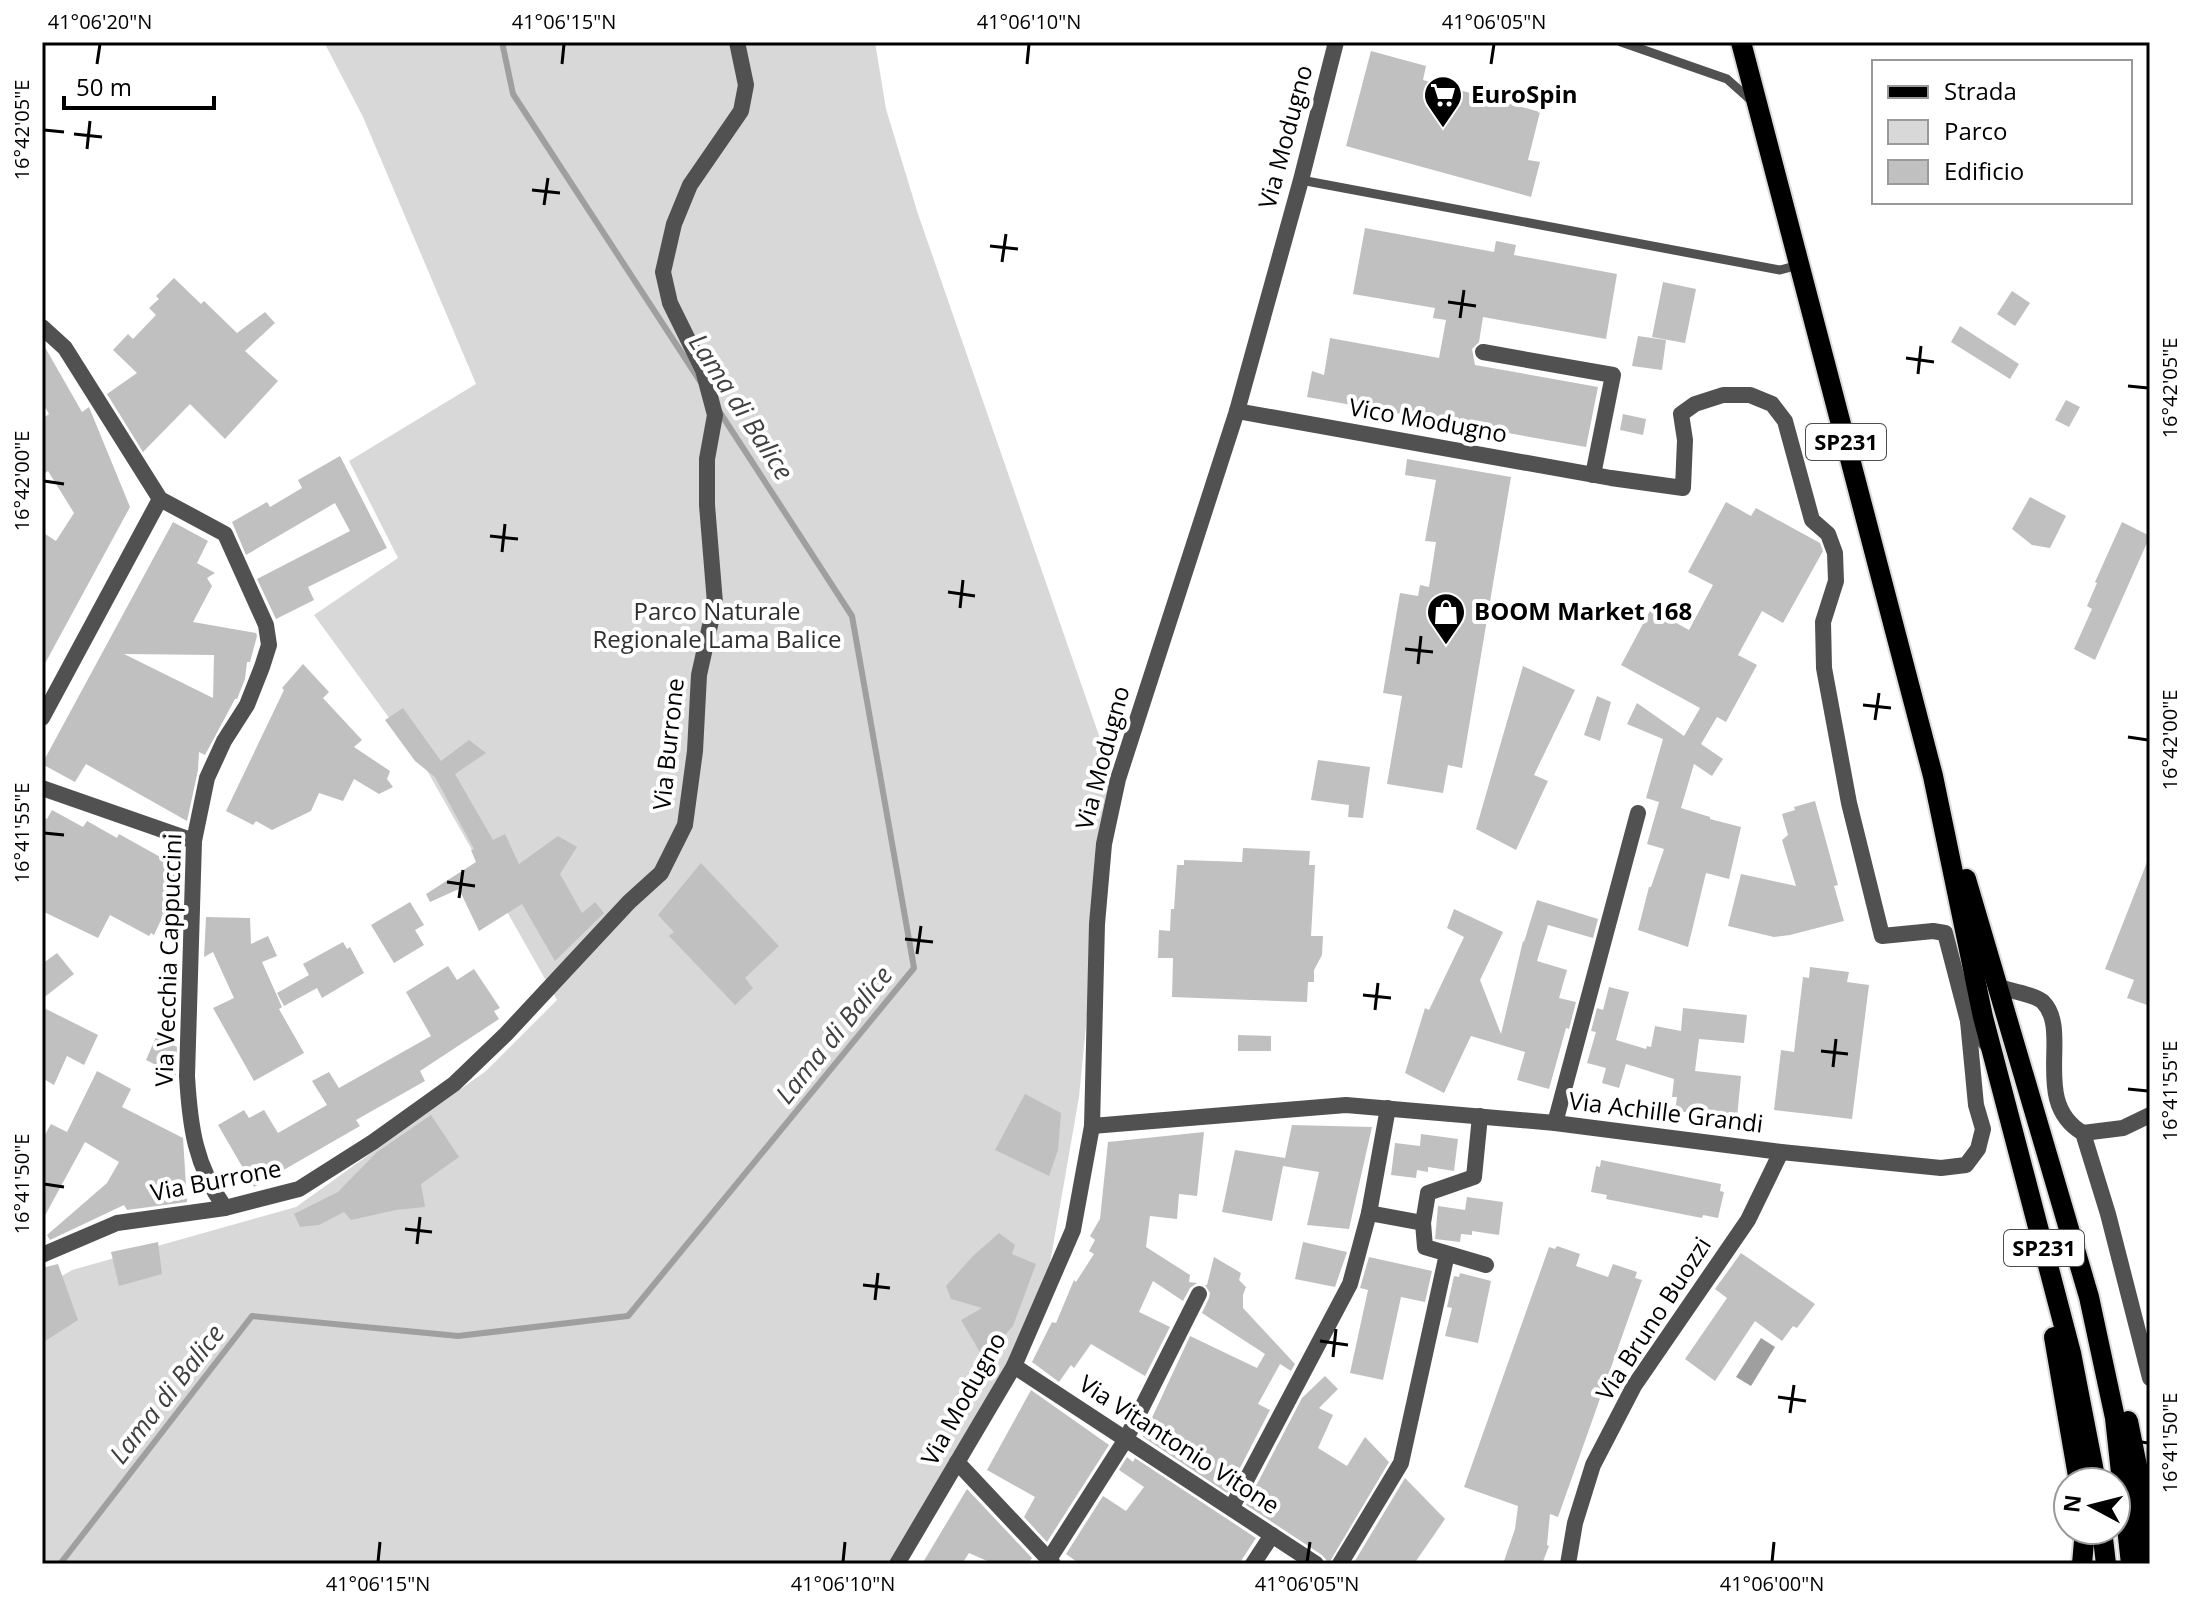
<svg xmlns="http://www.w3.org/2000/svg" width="2192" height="1606" viewBox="0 0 2192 1606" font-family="'Open Sans',sans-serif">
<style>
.green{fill:#d8d8d8}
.water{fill:#9f9f9f}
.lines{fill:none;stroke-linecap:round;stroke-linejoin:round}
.stream{stroke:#9f9f9f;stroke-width:6}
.building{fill:#c0c0c0;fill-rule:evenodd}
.primary-casing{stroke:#dbdbdb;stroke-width:24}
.service{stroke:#515151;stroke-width:9}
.minor{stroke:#515151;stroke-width:16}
.tertiary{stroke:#515151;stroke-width:16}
.primary{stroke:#000;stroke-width:20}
.ticks{fill:none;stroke:#000;stroke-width:3}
.labels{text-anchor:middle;stroke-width:8;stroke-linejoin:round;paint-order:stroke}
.shield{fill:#fff;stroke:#4c4c4c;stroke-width:2}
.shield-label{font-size:22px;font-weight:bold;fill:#000}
.poi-label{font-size:24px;font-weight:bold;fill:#000;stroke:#fff;text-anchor:start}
.street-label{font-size:24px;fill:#000;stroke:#fff}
.park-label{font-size:24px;fill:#2f2f2f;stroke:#fff}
.water-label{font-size:26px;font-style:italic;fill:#404040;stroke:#fff}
.neatline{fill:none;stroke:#000;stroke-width:3}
.ticks-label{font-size:20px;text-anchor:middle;fill:#000}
</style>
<rect width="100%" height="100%" fill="#fff"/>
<path class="green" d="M324 42H875L886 109 918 214 1111 770 1079 1097 1042 1309 892 1564H42V1288L72 1270 296 1207 486 1071 557 1000 425 767 314 615 398 558 349 461 476 384 363 117Z"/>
<path class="water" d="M1761 1338 1775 1347 1751 1386 1736 1377Z"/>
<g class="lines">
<g class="stream">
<path d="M502 42 513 94 700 381"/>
<path d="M60 1564 252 1316 458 1336 628 1316 914 968 852 616 719 411"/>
</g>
</g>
<g class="building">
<path d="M1371 51 1426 66 1423 80 1540 112 1528 160 1540 162 1531 197 1346 146Z"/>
<path d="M1365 228 1494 252 1496 241 1516 245 1514 255 1617 274 1606 339 1483 317 1479 342 1472 349 1475 365 1598 387 1586 447 1307 397 1312 371 1324 375 1330 338 1439 358 1446 320 1433 318 1435 308 1353 294Z"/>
<path d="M174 278 201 304 204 301 237 333 265 312 275 323 245 351 278 381 225 439 190 404 143 452 107 394 137 373 113 350 128 334 133 339 156 315 149 308 159 299 156 296Z"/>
<path d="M1663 282 1696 289 1685 343 1652 337Z"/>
<path d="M2012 291 2030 303 2015 326 1997 314Z"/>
<path d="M1960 326 2019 364 2010 379 1951 342Z"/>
<path d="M1638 336 1666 340 1662 370 1632 366Z"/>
<path d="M42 342 82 412 89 407 130 507 42 669V532L56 541 74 513 48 471 42 475V419L49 414 42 402Z"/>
<path d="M2066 400 2080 407 2069 427 2055 420Z"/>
<path d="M1623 414 1646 419 1643 435 1620 430Z"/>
<path d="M340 456 387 548 308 587 314 600 276 619 257 579 350 531 335 503 246 555 232 522 267 502 270 507 302 488 298 480Z"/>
<path d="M1407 459 1511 477 1462 768 1448 765 1443 793 1387 784 1402 696 1383 693 1400 593 1418 596 1420 585 1429 587 1436 542 1425 541 1436 480 1405 475Z"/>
<path d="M2030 497 2066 516 2050 548 2032 545 2012 529Z"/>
<path d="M1726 502 1751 516 1756 508 1820 543 1823 551 1783 623 1762 611 1738 655 1757 665 1726 722 1717 717 1701 744 1723 759 1712 776 1694 764 1681 808 1710 817V819L1741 827 1729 879 1706 873 1688 947 1638 930 1649 887H1651L1664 849 1647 844 1659 802 1646 798 1663 739 1627 724 1637 703 1684 736 1700 708 1621 665 1651 609 1689 630 1713 585 1688 572Z"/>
<path d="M173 522 208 541 197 563 215 573 207 578 212 586 193 622 256 633 257 636 250 662H247L245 679 237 699H235L205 755 199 752 198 770 187 821 86 764 75 782 42 764ZM124 654 214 655 213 698Z"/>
<path d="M2122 522 2150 536 2095 660 2074 649 2092 609 2087 606 2097 583 2095 582Z"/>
<path d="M303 664 329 692 323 698 362 740 354 747 390 771 387 779 393 787 379 794 354 779 343 801 319 793 311 811 272 830 256 821 253 825 226 811 284 690 282 688Z"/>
<path d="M1523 666 1575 690 1534 775 1548 781 1516 850 1476 829Z"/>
<path d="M1597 696 1611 702 1600 741 1584 735Z"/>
<path d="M403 708 441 761 469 740 486 753 455 774 493 840 505 834 519 864 558 836 577 847 560 874 582 913 595 902 604 913 555 961 522 904 479 931 459 889 430 902 426 894 476 862 471 850 474 849 435 777 415 761 385 720Z"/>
<path d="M1318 760 1370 767 1363 818 1348 817 1349 805 1311 800Z"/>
<path d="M1815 801 1838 885 1834 886 1844 921 1790 935 1774 937 1728 926 1741 874 1796 886 1782 840 1788 835 1782 814 1795 810 1794 807Z"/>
<path d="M52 810 83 827 87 821 117 838 119 834 171 863 169 868 182 875 154 935 151 933 149 936 110 915 98 938 42 911V816L47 819Z"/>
<path d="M1243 848 1310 851 1309 865H1315L1311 936H1323L1322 955 1314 970V982H1308L1307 1002 1172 997 1173 958H1158L1159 930 1170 931 1171 909H1174L1177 865H1184V860L1242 862Z"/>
<path d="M2149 857H2150V1006L2127 998 2134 980 2105 969Z"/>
<path d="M701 863 779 946 745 978 753 988 735 1005 669 936 674 932 658 915Z"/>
<path d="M1537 900 1598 919 1593 938 1548 925 1537 961 1567 970 1559 998 1576 1002 1569 1029 1566 1028 1549 1089 1517 1080 1525 1052 1471 1036 1444 1093 1405 1073 1425 1008 1429 1010 1464 937 1447 928 1454 909 1503 932 1480 980 1501 1034 1523 941 1524 942Z"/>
<path d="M410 902 424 925 415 930 424 945 394 963 371 925Z"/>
<path d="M206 917 250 918 251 944 268 936 277 956 262 962 282 1007 279 1009 304 1053 254 1081 213 1008 234 998 213 952 204 957Z"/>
<path d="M343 942 347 949 350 947 364 973 322 998 317 988 284 1006 277 993 309 975 303 964Z"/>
<path d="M57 953 74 974 42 999V964Z"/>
<path d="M448 966 457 980 474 969 500 1008 494 1011 499 1019 420 1071 425 1081 356 1120 360 1126 254 1187 218 1125 244 1110 249 1118 264 1110 278 1133 327 1105 312 1081 329 1072 339 1088 431 1036 406 992Z"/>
<path d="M1810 967 1849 972 1847 982 1869 985 1852 1119 1774 1110 1781 1050 1794 1052 1803 977 1809 978Z"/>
<path d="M1609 987 1629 992 1616 1040 1646 1049 1647 1046 1651 1047 1655 1026 1681 1031 1683 1008 1747 1015 1744 1043 1699 1039 1695 1071 1741 1076 1737 1118 1675 1111 1677 1097H1672L1674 1079 1626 1064 1619 1088 1602 1083 1606 1068 1587 1063 1596 1032 1591 1031 1597 1008 1603 1010Z"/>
<path d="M42 1007 98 1035 84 1065 67 1056 54 1085 42 1078Z"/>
<path d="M1238 1035 1271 1036V1051H1238Z"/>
<path d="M156 1037 177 1047 176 1075 146 1060Z"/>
<path d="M97 1071 131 1089 122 1107 183 1138 187 1202 127 1210 124 1205 50 1240 47 1235 107 1183 119 1162 85 1142 42 1221V1140L51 1124 67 1132Z"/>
<path d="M1025 1094 1061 1113 1058 1150 1049 1176 995 1150Z"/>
<path d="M431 1115 459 1157 421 1184 425 1207 396 1210 351 1220 344 1212 319 1225 300 1227 294 1214 338 1192 377 1152Z"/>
<path d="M1292 1125 1372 1127 1349 1229 1307 1225 1319 1172 1283 1166 1272 1221 1222 1212 1235 1150 1285 1158Z"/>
<path d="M1204 1132 1197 1196 1179 1194 1177 1219 1150 1216 1146 1247 1190 1275 1189 1282 1197 1283 1190 1288 1183 1301 1153 1281 1139 1312 1170 1327 1145 1376 1091 1344 1074 1368 1071 1365 1059 1382 1032 1362 1052 1322 1056 1323 1074 1280 1076 1282 1094 1254 1089 1251 1095 1240 1090 1236 1100 1219 1108 1142Z"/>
<path d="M1421 1134 1458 1139 1454 1171 1428 1167V1172L1417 1170 1416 1178 1391 1175 1395 1143 1420 1146Z"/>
<path d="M1601 1160 1721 1184 1720 1191 1724 1192 1718 1218 1703 1215 1702 1218 1631 1204 1606 1199 1607 1195 1591 1192 1596 1166 1600 1167Z"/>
<path d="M1467 1197 1503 1202 1499 1235 1472 1231V1235L1461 1234 1460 1242 1435 1239 1438 1206 1465 1210Z"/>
<path d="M999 1233 1015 1245 1012 1254 1036 1264 1013 1326 984 1359 961 1320 982 1308 951 1299 946 1286 973 1256Z"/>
<path d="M158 1242 162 1274 119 1286 111 1252Z"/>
<path d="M1303 1242 1347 1252 1335 1287 1295 1279Z"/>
<path d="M1557 1246 1580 1254 1576 1266 1608 1277 1613 1264 1637 1272 1635 1278 1642 1280 1558 1517 1550 1514 1547 1545 1549 1546 1542 1564H1503L1515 1529 1518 1506 1464 1487 1549 1247 1555 1249Z"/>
<path d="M1741 1253 1815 1304 1797 1328 1793 1326 1782 1341 1755 1321 1715 1381 1685 1359 1727 1298 1715 1289Z"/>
<path d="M1214 1257 1241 1273 1239 1280 1246 1287 1243 1295V1308L1295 1364 1291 1371 1280 1364 1258 1404 1270 1410 1227 1493 1143 1437 1190 1336 1257 1368 1265 1354 1202 1313 1209 1298 1210 1293 1205 1285H1207Z"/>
<path d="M1369 1257 1432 1271 1425 1302 1401 1297 1383 1380 1350 1373 1368 1290 1360 1288Z"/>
<path d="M58 1264 78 1320 42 1343V1268Z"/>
<path d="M1460 1273 1491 1281 1478 1343 1445 1336 1452 1308 1447 1307 1454 1276 1459 1277Z"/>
<path d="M1325 1376 1338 1389 1319 1408 1333 1415 1318 1448 1347 1466 1365 1437 1389 1462 1329 1563 1322 1555 1246 1505 1302 1398Z"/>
<path d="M1031 1390 1109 1445 1047 1542 1024 1517 1035 1497 987 1470Z"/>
<path d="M1127 1457 1133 1462 1135 1458 1256 1538 1239 1564H1080L1066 1554 1103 1496 1126 1511 1144 1487 1119 1470Z"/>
<path d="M1405 1478 1445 1519 1414 1564H1353Z"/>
<path d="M967 1489 1032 1558 1028 1564H994L969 1553 962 1564H922Z"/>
</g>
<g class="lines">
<g class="primary-casing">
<g id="primary">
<path d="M1741 42 1933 776 1983 1017 2071 1353 2096 1482"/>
<path d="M1966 879 2089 1297 2115 1418 2131 1564"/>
<path d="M2054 1337 2079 1482"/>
<path d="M2128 1421 2138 1471 2148 1564"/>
<path d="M2102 1530 2106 1564"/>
<path d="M2082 1564 2085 1530"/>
</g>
</g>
<g class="service">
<path d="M1621 42 1727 79 1754 103"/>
<path d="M1301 180 1780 270 1799 265"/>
</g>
<g class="minor">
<path d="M42 327 65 348 160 499 225 534 266 625 269 645 262 667 247 705 224 741 207 778 194 841 187 1076C190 1127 195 1165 225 1208"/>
<path d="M1483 352 1613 375 1593 475"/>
<path d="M42 718 160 499"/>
<path d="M42 788 194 841"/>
<path d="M1555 1123 1638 813"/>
<path d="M1092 1126 1346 1105 1555 1123 1781 1152 1941 1168 1966 1165 1978 1149 1983 1129 1976 1105 1968 1021 1945 933 1933 931 1882 936 1849 803 1824 668 1823 622 1836 581 1835 553 1828 534 1812 520 1785 421 1772 404 1750 395H1723L1695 404 1681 414 1685 440 1683 488 1611 478 1237 411"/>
<path d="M2083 1133 2123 1128 2150 1115"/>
<path d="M1369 1213 1423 1223 1425 1247 1486 1265"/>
<path d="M1423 1223 1428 1193 1474 1177 1480 1116"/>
<path d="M42 1255 117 1223 225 1208 299 1189 373 1142 454 1084 506 1034 629 902 661 873 685 825 695 751 699 675 715 603 707 505V459L715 415 703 370 670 303 663 272 674 224 690 185 741 111 746 85 737 42"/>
<path d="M1014 1366 1316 1564"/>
<path d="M957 1462 1053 1564"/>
<path d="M1232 1507 1350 1284 1369 1213 1388 1108"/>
<path d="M1046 1564 1126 1439 1199 1294"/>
<path d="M1253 1564 1272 1535"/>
<path d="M1340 1564 1401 1463 1447 1254"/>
<path d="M1568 1564 1575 1523 1593 1465 1634 1386 1748 1220 1781 1152"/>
</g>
<g class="tertiary">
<path d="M1996 986C2007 990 2037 995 2043 1002 2072 1031 2030 1102 2083 1133L2108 1214 2150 1378"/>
<path d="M1968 1021 1990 1048"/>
<path d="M897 1564 1014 1366 1073 1230 1092 1126 1097 924 1104 844 1118 779 1237 411 1301 180 1336 42"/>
</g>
<use href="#primary" class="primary"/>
</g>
<path class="ticks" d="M97 64 100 44M562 64 564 44M1027 64 1029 44M1491 64 1494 44M44 130 64 132M74 134 102 137M87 149 90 121M532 190 560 193M544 205 548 178M990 246 1018 249M1002 262 1006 234M1448 302 1476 306M1460 318 1464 290M1906 358 1934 362M1918 374 1921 346M2128 386 2148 388M44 481 64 484M490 536 518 539M502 552 505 524M948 592 975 596M960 608 963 580M1405 649 1433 652M1418 664 1421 636M1863 705 1891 708M1875 720 1879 693M2128 737 2148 740M44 833 64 835M447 882 475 886M459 898 463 870M905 939 933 942M917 954 921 926M1363 995 1391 998M1375 1010 1378 983M1821 1051 1848 1054M1833 1067 1836 1039M2128 1089 2148 1091M44 1184 64 1187M405 1229 432 1232M417 1244 420 1217M863 1285 890 1288M875 1300 878 1273M1320 1341 1348 1345M1333 1357 1336 1329M1778 1397 1806 1401M1790 1413 1794 1385M2128 1440 2148 1443M378 1562 380 1542M843 1562 845 1542M1307 1562 1310 1542M1772 1562 1774 1542"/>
<defs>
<g id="supermarket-pin" transform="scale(2)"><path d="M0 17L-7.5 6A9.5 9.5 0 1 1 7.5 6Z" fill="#000" stroke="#fff"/><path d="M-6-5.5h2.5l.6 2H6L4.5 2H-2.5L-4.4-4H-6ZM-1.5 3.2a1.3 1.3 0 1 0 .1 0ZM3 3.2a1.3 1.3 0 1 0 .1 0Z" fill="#fff"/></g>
<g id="shop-pin" transform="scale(2)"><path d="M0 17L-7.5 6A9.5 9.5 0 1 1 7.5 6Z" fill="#000" stroke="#fff"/><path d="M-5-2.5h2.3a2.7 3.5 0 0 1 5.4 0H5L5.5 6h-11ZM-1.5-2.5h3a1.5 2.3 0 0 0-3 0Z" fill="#fff"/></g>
</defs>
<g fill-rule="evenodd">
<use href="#supermarket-pin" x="1443" y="95"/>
<use href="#shop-pin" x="1446" y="612"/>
</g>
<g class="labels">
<g class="shield">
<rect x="1806" y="424" width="80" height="36" rx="6"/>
<rect x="2004" y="1230" width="80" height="36" rx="6"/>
</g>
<g class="shield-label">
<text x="1846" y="450">SP231</text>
<text x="2044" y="1256">SP231</text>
</g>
<g class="poi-label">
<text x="1471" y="103">EuroSpin</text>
<text x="1474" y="620">BOOM Market 168</text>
</g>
<g class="street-label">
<text transform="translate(1286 137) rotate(-75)" y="8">Via Modugno</text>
<text transform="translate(1428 421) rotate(10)" y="8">Vico Modugno</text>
<text transform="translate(669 744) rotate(-84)" y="8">Via Burrone</text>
<text transform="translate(1103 758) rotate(-75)" y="8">Via Modugno</text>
<text transform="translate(169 960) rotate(-88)" y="8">Via Vecchia Cappuccini</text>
<text transform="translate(1666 1113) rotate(7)" y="8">Via Achille Grandi</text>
<text transform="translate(216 1181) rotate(-11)" y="8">Via Burrone</text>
<text transform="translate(1654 1319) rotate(-57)" y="8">Via Bruno Buozzi</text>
<text transform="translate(964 1399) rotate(-61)" y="8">Via Modugno</text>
<text transform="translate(1179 1445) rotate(33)" y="8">Via Vitantonio Vitone</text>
</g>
<g class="park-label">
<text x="717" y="620">Parco Naturale<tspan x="717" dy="28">Regionale Lama Balice</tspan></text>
</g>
<g class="water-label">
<text transform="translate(741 407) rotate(57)" y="9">Lama di Balice</text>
<text transform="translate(834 1035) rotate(-51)" y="9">Lama di Balice</text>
<text transform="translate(167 1394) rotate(-52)" y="9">Lama di Balice</text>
</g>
</g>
<rect width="2192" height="1606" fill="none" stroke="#ffffff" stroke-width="88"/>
<rect x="1872" y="60" width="260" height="144" fill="#ffffff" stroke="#999999" stroke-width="2"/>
<rect x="1888" y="86" width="40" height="12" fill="#000000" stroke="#999999" stroke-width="2"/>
<text x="1944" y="100" font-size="24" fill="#000000">Strada</text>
<rect x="1888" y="120" width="40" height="24" fill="#d8d8d8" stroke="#999999" stroke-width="2"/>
<text x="1944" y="140" font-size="24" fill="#000000">Parco</text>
<rect x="1888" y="160" width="40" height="24" fill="#c0c0c0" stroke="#999999" stroke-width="2"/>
<text x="1944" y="180" font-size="24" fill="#000000">Edificio</text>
<g transform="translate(2092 1506) rotate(277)"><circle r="38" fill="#ffffff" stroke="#999999" stroke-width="2"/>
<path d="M0-6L14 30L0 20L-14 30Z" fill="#000000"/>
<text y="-12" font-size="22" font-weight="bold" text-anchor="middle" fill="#000000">N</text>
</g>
<path d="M64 96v12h150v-12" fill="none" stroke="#000000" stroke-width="4"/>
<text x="76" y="96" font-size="24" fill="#000000" stroke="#ffffff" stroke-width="6" paint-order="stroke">50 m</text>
<rect x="44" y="44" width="2104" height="1518" class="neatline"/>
<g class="ticks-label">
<text x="100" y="29">41°06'20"N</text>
<text x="564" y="29">41°06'15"N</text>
<text x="1029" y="29">41°06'10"N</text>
<text x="1494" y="29">41°06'05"N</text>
<text transform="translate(22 130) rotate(-90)" y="7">16°42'05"E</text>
<text transform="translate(2170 388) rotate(-90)" y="7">16°42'05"E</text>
<text transform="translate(22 481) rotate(-90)" y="7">16°42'00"E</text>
<text transform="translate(2170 740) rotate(-90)" y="7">16°42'00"E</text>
<text transform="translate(22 833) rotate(-90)" y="7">16°41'55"E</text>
<text transform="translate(2170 1091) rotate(-90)" y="7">16°41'55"E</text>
<text transform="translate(22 1184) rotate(-90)" y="7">16°41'50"E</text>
<text transform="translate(2170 1443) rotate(-90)" y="7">16°41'50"E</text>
<text x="378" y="1591">41°06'15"N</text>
<text x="843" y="1591">41°06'10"N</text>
<text x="1307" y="1591">41°06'05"N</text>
<text x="1772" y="1591">41°06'00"N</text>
</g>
</svg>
